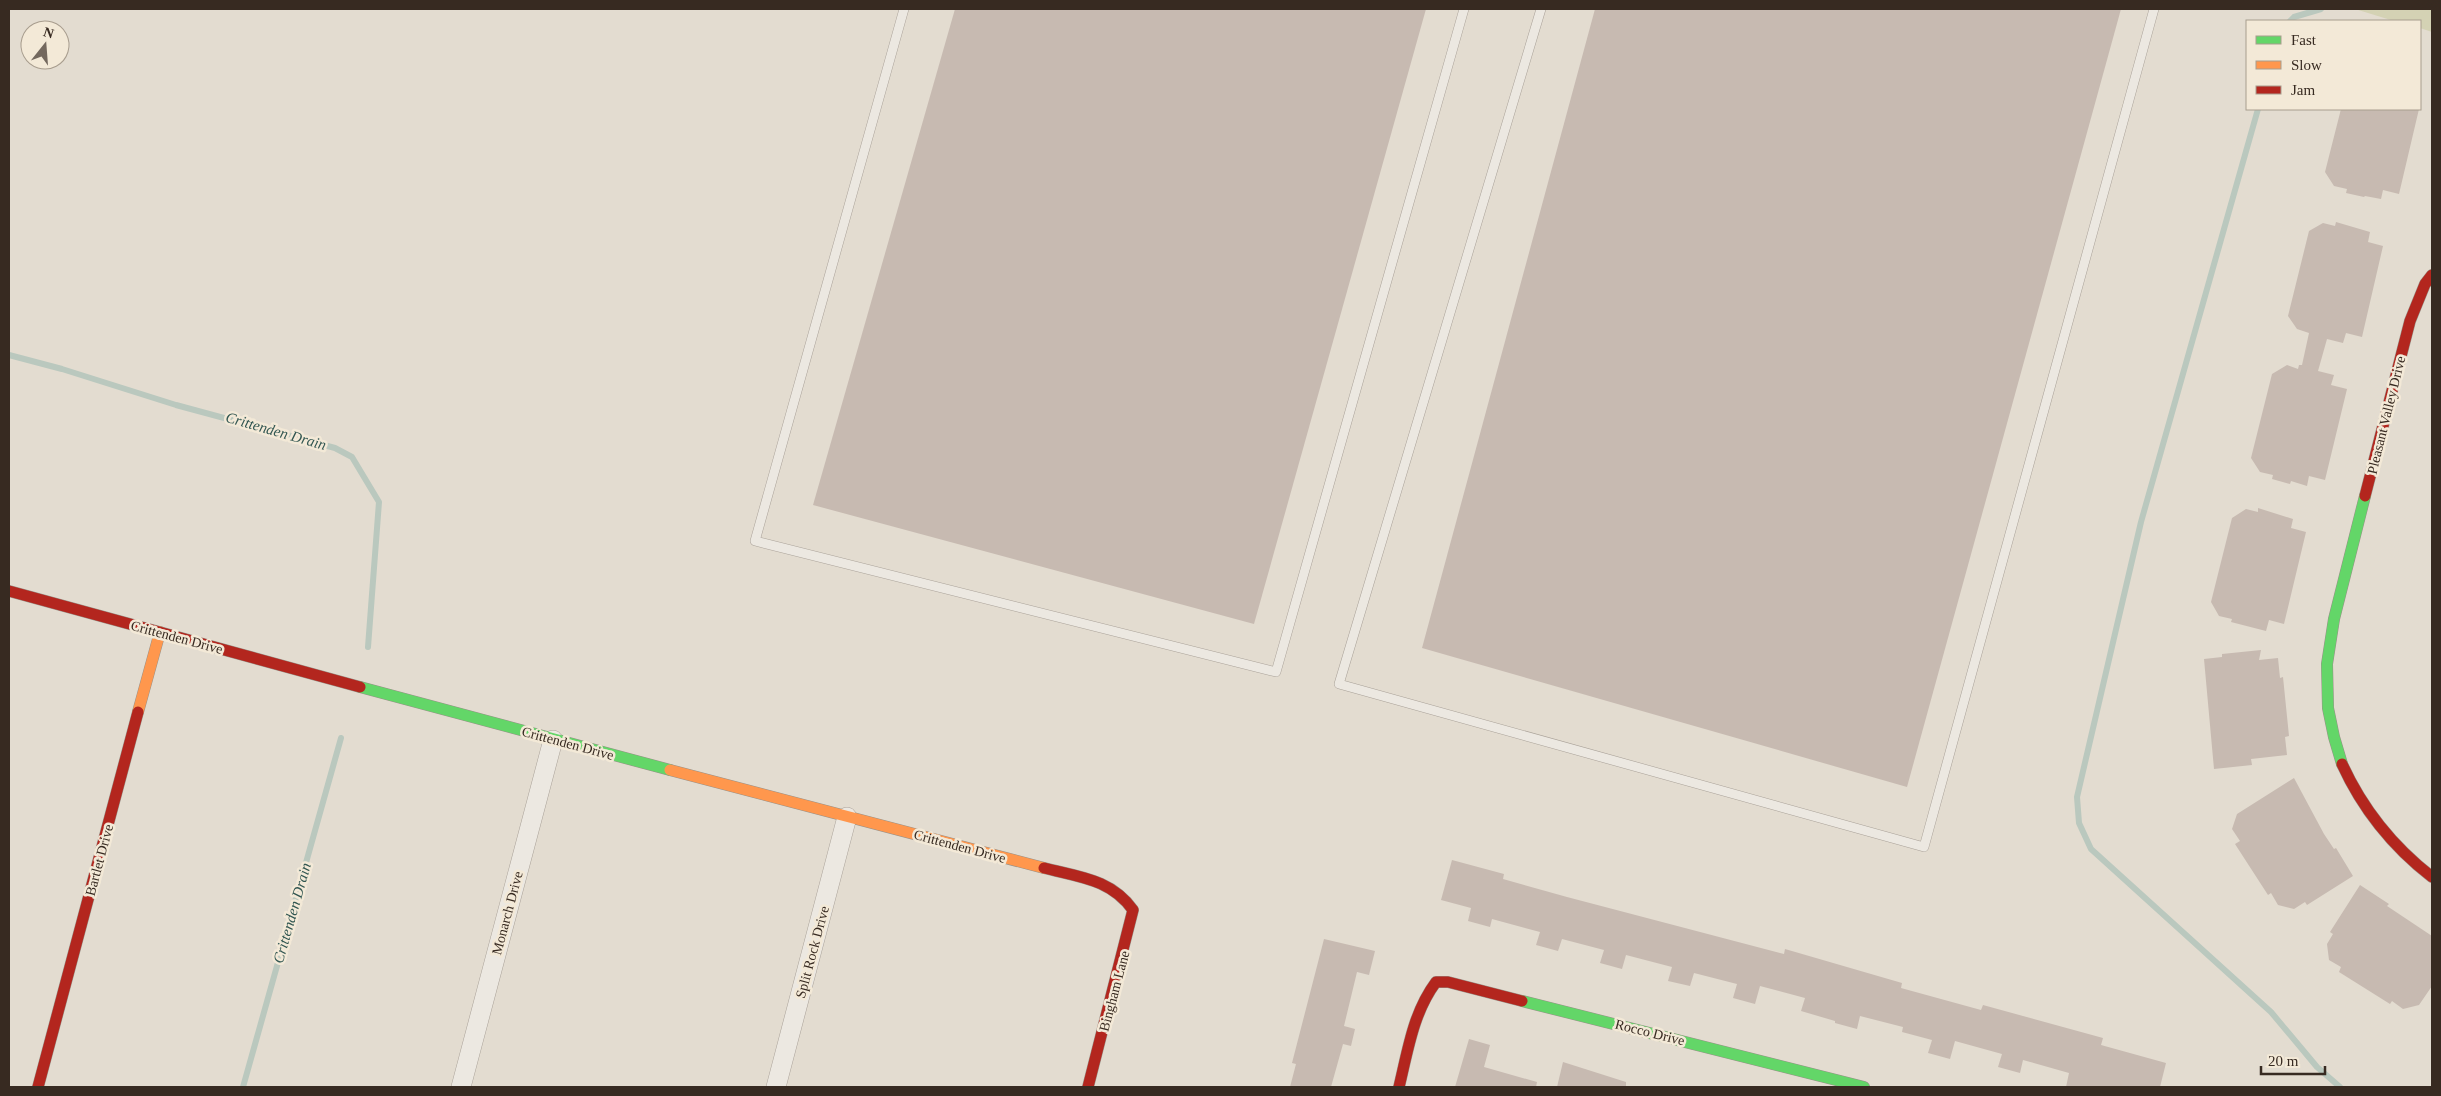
<svg xmlns="http://www.w3.org/2000/svg" width="2441" height="1096" viewBox="0 0 2441 1096" font-family="Georgia,serif">
<style>
.green{fill:#d4d2b4}
.lines{fill:none;stroke-linecap:round;stroke-linejoin:round}
.stream{stroke:#bac8be;stroke-width:6}
.building{fill:#c7bab1}
.lane-casing{stroke:#a9a198;stroke-width:10}
.street-casing{stroke:#a9a198;stroke-width:20}
.fast-casing{stroke:#989188;stroke-width:12}
.slow-casing{stroke:#989188;stroke-width:12}
.jam-casing{stroke:#989188;stroke-width:12}
.lane{stroke:#ece8e1;stroke-width:9}
.street{stroke:#ece8e1;stroke-width:19}
.fast{stroke:#63d668;stroke-width:11}
.slow{stroke:#ff974d;stroke-width:11}
.jam{stroke:#b3261e;stroke-width:11}
.labels{text-anchor:middle;stroke-width:5;stroke-linejoin:round;paint-order:stroke}
.street-label{font-size:14px;fill:#372a21;stroke:#f3e9d7}
.water-label{font-size:15px;font-style:italic;fill:#315651;stroke:#f3e9d7}
</style>
<rect width="100%" height="100%" fill="#e3dcd0"/>
<path class="green" d="M2355 9H2432V32L2420 28V21H2394Z"/>
<g class="lines">
<g class="stream">
<path d="M2290 21 2294 17 2321 9"/>
<path d="M2258 109 2141 522 2077 797 2079 823 2091 849 2271 1012 2317 1067 2340 1087"/>
<path d="M9 355 62 369 176 405 335 448 352 457 379 502 368 647"/>
<path d="M243 1087 341 738"/>
</g>
</g>
<g class="building">
<path d="M955 9H1426L1254 624 813 505Z"/>
<path d="M1595 9H2121L1907 787 1422 648Z"/>
<path d="M2341 109H2419L2399 194 2383 190 2381 199 2365 196 2364 197 2346 193 2347 189 2334 186 2325 172Z"/>
<path d="M2336 222 2370 232 2368 242 2383 246 2362 337 2346 333 2343 343 2327 339 2318 371 2334 375 2331 385 2347 389 2325 480 2309 476 2307 486 2291 481 2290 484 2272 479 2273 475 2260 472 2251 458 2272 374 2287 365 2298 369 2299 365H2302L2309 333 2297 329 2288 316 2309 231 2323 223 2335 226Z"/>
<path d="M2258 508 2293 519 2291 528 2306 532 2284 624 2269 620 2266 631 2231 622 2232 619 2219 616 2211 602 2232 518 2246 509 2258 512Z"/>
<path d="M2261 650 2259 660 2278 658 2280 678 2283 677 2289 736 2285 737 2287 755 2251 759 2252 765 2214 769 2204 659 2222 657V654Z"/>
<path d="M2294 778 2324 834 2334 849 2336 848 2353 876 2307 905 2305 902 2294 909 2278 905 2271 893 2268 895 2235 844 2240 841 2232 829 2237 814Z"/>
<path d="M1452 860 1504 874 1503 879 1567 897 1784 954 1785 949 1902 983 1901 988 1981 1010 1983 1005 2103 1038 2101 1045 2166 1063 2160 1087H2066L2069 1073 2023 1060 2020 1073 1998 1067 2002 1054 1955 1041 1950 1059 1928 1053 1932 1040 1902 1032 1903 1027 1860 1016 1857 1029 1835 1023V1021L1801 1011 1805 998 1760 986 1755 1004 1733 998 1737 984 1694 973 1690 986 1668 981 1672 967 1626 955 1622 969 1600 963 1604 950 1562 939 1558 951 1536 945 1540 932 1492 919 1490 927 1468 921 1471 908 1441 900Z"/>
<path d="M2360 885 2389 904 2387 906 2432 936V986L2419 1005 2403 1009 2392 1001 2390 1004 2339 972 2341 967 2329 960 2327 944 2333 934 2330 932Z"/>
<path d="M1324 939 1375 951 1369 975 1357 972 1344 1026 1355 1029 1351 1046 1343 1044 1331 1087H1290L1296 1064 1292 1063Z"/>
<path d="M1469 1039 1490 1045 1484 1067 1537 1082 1536 1087H1455Z"/>
<path d="M1563 1062 1626 1082V1087H1557Z"/>
</g>
<g class="lines">
<g class="lane-casing">
<g id="lane">
<path d="M904 9 755 541 1276 672 1464 9"/>
<path d="M1541 9 1339 684 1924 847 2154 9"/>
</g>
</g>
<g class="street-casing">
<g id="street">
<path d="M461 1087 553 740"/>
<path d="M776 1087 847 817"/>
</g>
</g>
<g class="fast-casing">
<g id="fast">
<path d="M360 687 670 770"/>
<path d="M2342 764 2334 737 2328 708 2327 664 2334 619 2365 496"/>
<path d="M1522 1001 1864 1087"/>
</g>
</g>
<g class="slow-casing">
<g id="slow">
<path d="M138 712 160 632"/>
<path d="M670 770 1044 868"/>
</g>
</g>
<g class="jam-casing">
<g id="jam">
<path d="M2365 496 2410 321 2425 284 2432 275"/>
<path d="M9 591 360 687"/>
<path d="M2342 764C2363 810 2392 846 2432 877"/>
<path d="M1044 868C1079 877 1111 879 1133 910L1088 1087"/>
<path d="M38 1087 138 712"/>
<path d="M1399 1087C1408 1050 1413 1013 1436 982H1448L1522 1001"/>
</g>
</g>
<use href="#lane" class="lane"/>
<use href="#street" class="street"/>
<use href="#fast" class="fast"/>
<use href="#slow" class="slow"/>
<use href="#jam" class="jam"/>
</g>
<g class="labels">
<g class="street-label">
<text transform="translate(2386 415) rotate(-76)" y="5">Pleasant Valley Drive</text>
<text transform="translate(177 637) rotate(15)" y="5">Crittenden Drive</text>
<text transform="translate(568 743) rotate(15)" y="5">Crittenden Drive</text>
<text transform="translate(960 846) rotate(15)" y="5">Crittenden Drive</text>
<text transform="translate(99 860) rotate(-75)" y="5">Bartlet Drive</text>
<text transform="translate(507 913) rotate(-75)" y="5">Monarch Drive</text>
<text transform="translate(812 952) rotate(-75)" y="5">Split Rock Drive</text>
<text transform="translate(1114 991) rotate(-75)" y="5">Bingham Lane</text>
<text transform="translate(1650 1032) rotate(14)" y="5">Rocco Drive</text>
</g>
<g class="water-label">
<text transform="translate(276 431) rotate(16)" y="5">Crittenden Drain</text>
<text transform="translate(292 913) rotate(-74)" y="5">Crittenden Drain</text>
</g>
</g>
<rect width="2441" height="1096" fill="none" stroke="#372a21" stroke-width="20"/>
<rect x="2246" y="20" width="175" height="90" fill="#f3e9d7" stroke="#a89d8e"/>
<rect x="2256" y="36" width="25" height="8" fill="#63d668" stroke="#a89d8e"/>
<text x="2291" y="45" font-size="15" fill="#372a21">Fast</text>
<rect x="2256" y="61" width="25" height="8" fill="#ff974d" stroke="#a89d8e"/>
<text x="2291" y="70" font-size="15" fill="#372a21">Slow</text>
<rect x="2256" y="86" width="25" height="8" fill="#b3261e" stroke="#a89d8e"/>
<text x="2291" y="95" font-size="15" fill="#372a21">Jam</text>
<g transform="translate(45 45) rotate(17)"><circle r="24" fill="#f3e9d7" stroke="#a89d8e"/>
<path d="M0-4L9 19L0 12L-9 19Z" fill="#73685e"/>
<text y="-8" font-size="14" font-weight="bold" text-anchor="middle" fill="#372a21">N</text>
</g>
<path d="M2261 1066v8h64v-8" fill="none" stroke="#372a21" stroke-width="2.5"/>
<text x="2268" y="1066" font-size="15" fill="#372a21" stroke="#f3e9d7" stroke-width="4" paint-order="stroke">20 m</text>
</svg>
